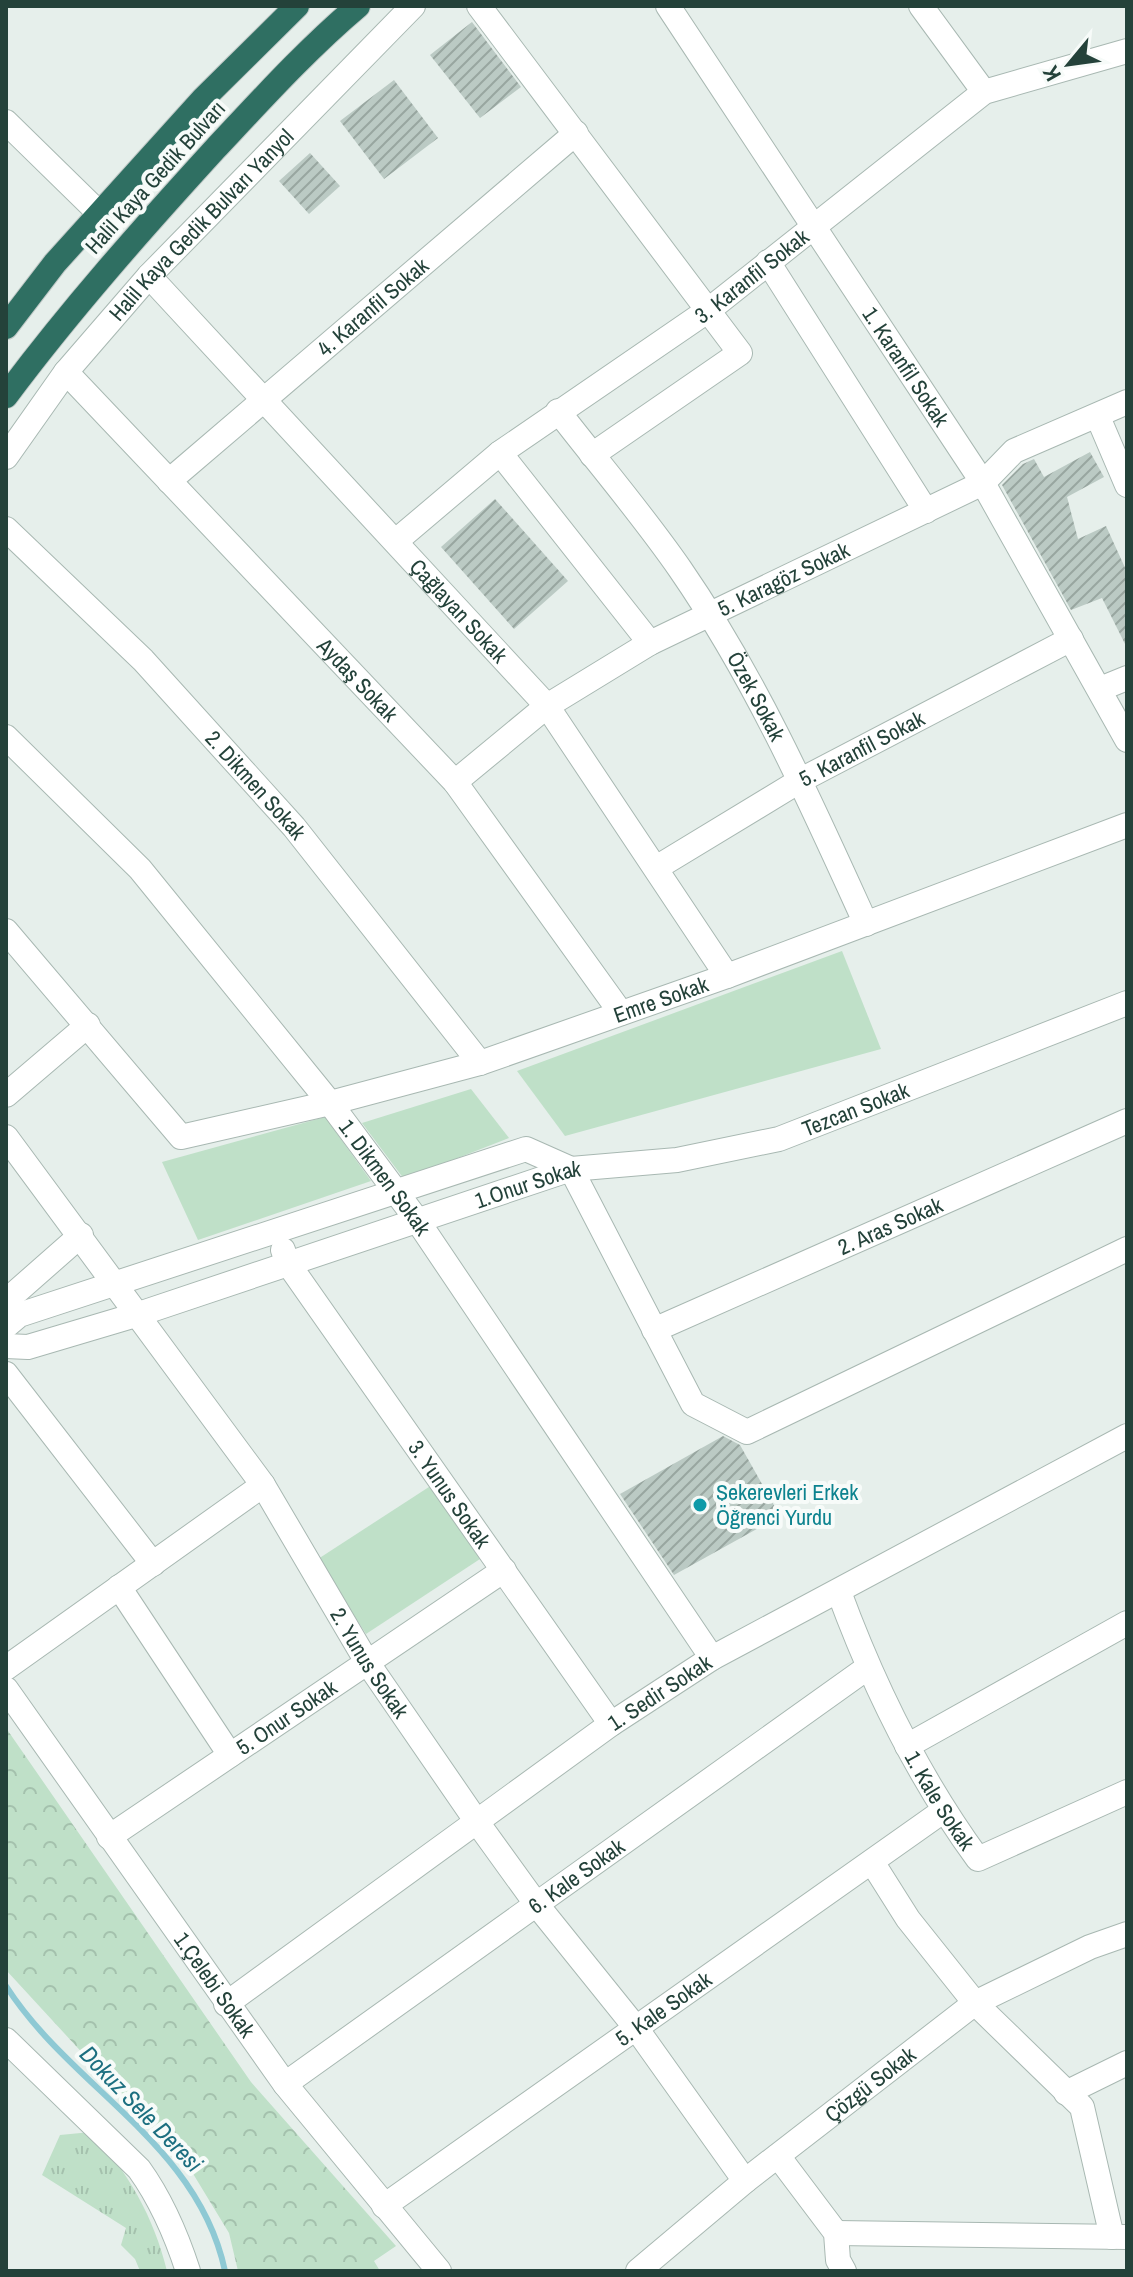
<svg xmlns="http://www.w3.org/2000/svg" width="1133" height="2277" viewBox="0 0 1133 2277" font-family="'Archivo Narrow',sans-serif">
<style>
.grass{fill:url(#grass-tufts)}
.forest{fill:url(#forest-crowns)}
.park{fill:#bfe0c8}
.lines{fill:none;stroke-linecap:round;stroke-linejoin:round}
.stream{stroke:#8ec9d4;stroke-width:6}
.building{fill:url(#building-hatch)}
.minor-casing{stroke:#a8b8b2;stroke-width:26}
.highway-casing{stroke:#c2cac8;stroke-width:26}
.minor{stroke:#fff;stroke-width:24}
.highway{stroke:#2f6f62;stroke-width:24}
.culture-dot{fill:#0f9aa8;stroke:#f7fbf9;stroke-width:3}
.labels{text-anchor:middle;stroke-width:8;stroke-linejoin:round;paint-order:stroke}
.street-label{font-size:22px;fill:#24423a;stroke:#f7fbf9}
.culture-label{font-size:22px;fill:#0d838f;stroke:#f7fbf9;text-anchor:start}
.water-label{font-size:24px;font-style:italic;fill:#1c6f80;stroke:#f7fbf9}
</style>
<defs>
<pattern id="grass-tufts" width="24" height="20" patternUnits="userSpaceOnUse" patternTransform="scale(2)"><rect width="24" height="20" fill="#bfe0c8"/><path d="M3 7l-1-3M5 7V3M7 7l1-3M15 17l-1-3M17 17v-4M19 17l1-3" fill="none" stroke="#a4c1ad"/></pattern>
<pattern id="forest-crowns" width="20" height="18" patternUnits="userSpaceOnUse" patternTransform="scale(2)"><rect width="20" height="18" fill="#bfe0c8"/><path d="M2 6a3 3 0 1 1 6 0M12 15a3 3 0 1 1 6 0" fill="none" stroke="#a4c1ad"/></pattern>
<pattern id="building-hatch" width="6" height="6" patternUnits="userSpaceOnUse" patternTransform="scale(2)"><rect width="6" height="6" fill="#bbcac4"/><path d="M-1 1l2-2M0 6l6-6M5 7l2-2" fill="none" stroke="#98a6a0"/></pattern>
</defs>
<rect width="100%" height="100%" fill="#e6efeb"/>
<path class="grass" d="M91 2132C128 2172 154 2217 167 2271H140L135 2259 121 2245 126 2228 42 2175 60 2135Z"/>
<path class="forest" d="M6 1728 251 2082 396 2246 374 2261 380 2271H238L229 2233 192 2172 6 1970Z"/>
<g class="park">
<path d="M842 951 881 1049 565 1136 517 1071Z"/>
<path d="M471 1089 509 1138 404 1179 362 1123Z"/>
<path d="M325 1117 371 1181 198 1240 162 1162Z"/>
<path d="M432 1485 480 1559 366 1634 318 1559Z"/>
</g>
<g class="lines">
<path class="stream" d="M6 1986C72 2089 198 2143 225 2271"/>
</g>
<g class="building">
<path d="M472 22 521 87 480 118 430 55Z"/>
<path d="M394 80 438 138 384 179 340 121Z"/>
<path d="M310 153 340 186 309 214 279 181Z"/>
<path d="M1090 452 1104 477 1067 497 1078 539 1106 526 1127 572V648L1102 598 1071 610 1002 485 1023 464 1034 459 1044 477Z"/>
<path d="M495 499 568 581 514 629 441 547Z"/>
<path d="M723 1436 740 1445 780 1516 674 1575 620 1494Z"/>
</g>
<g class="lines">
<g class="minor-casing">
<g id="minor">
<path d="M479 6 740 353 592 455"/>
<path id="s1" d="M668 6 983 483 1127 740"/>
<path d="M921 6 984 92"/>
<path d="M6 122 100 214"/>
<path d="M768 262 926 511"/>
<path id="s2" d="M149 276 547 706 727 976"/>
<path id="s3" d="M66 372 455 782 621 1013"/>
<path id="s4" d="M558 411C598 463 642 514 680 569 756 679 811 803 866 924"/>
<path d="M1098 417 1127 485"/>
<path d="M500 453 650 643"/>
<path id="s5" d="M6 457 66 372 149 276 413 6"/>
<path id="s6" d="M169 481 576 133"/>
<path id="s7" d="M6 529 143 660 294 827 480 1063"/>
<path id="s8" d="M396 541 500 453 710 309 984 92 1127 51"/>
<path d="M1100 689 1127 678"/>
<path id="s9" d="M6 737 140 869 330 1103 417 1220 712 1658"/>
<path id="s10" d="M455 782 547 706 650 643 983 483 1014 451 1127 402"/>
<path id="s11" d="M656 868 801 780 1071 639"/>
<path id="s12" d="M6 931 181 1137 330 1103 480 1063 727 976 1127 825"/>
<path d="M6 1095 88 1025"/>
<path id="s13" d="M6 1137 263 1485 367 1662 477 1822 537 1905 636 2028 745 2181"/>
<path d="M571 1169 693 1404 747 1432 1127 1249"/>
<path id="s14" d="M283 1250 287 1262 611 1724"/>
<path d="M6 1301 81 1235"/>
<path d="M6 1326 19 1315 526 1149 571 1169"/>
<path id="s15" d="M654 1330 1127 1121"/>
<path id="s16" d="M6 1346 28 1347 139 1314 571 1169 677 1160 779 1139 1127 1003"/>
<path d="M6 1374 153 1564"/>
<path d="M119 1587 230 1755"/>
<path id="s17" d="M839 1592C874 1687 918 1777 978 1859L1127 1792"/>
<path d="M6 1668 263 1485"/>
<path id="s18" d="M6 1689 285 2084 439 2271"/>
<path d="M907 1746 1127 1623"/>
<path id="s19" d="M109 1837 504 1570"/>
<path d="M872 1862 908 1919 975 2003 1082 2107 1112 2237"/>
<path id="s20" d="M226 2004 611 1724 712 1658 1127 1436"/>
<path d="M6 2040 139 2169C162 2201 176 2234 188 2271"/>
<path id="s21" d="M285 2084 867 1668"/>
<path d="M1066 2093 1127 2063"/>
<path d="M778 2156 836 2233 838 2260 844 2271"/>
<path id="s22" d="M384 2206 943 1811"/>
<path d="M836 2233 1125 2237"/>
<path id="s23" d="M638 2271 745 2181 975 2003 1090 1947 1127 1934"/>
</g>
</g>
<g class="highway-casing">
<g id="highway">
<path d="M6 327 55 263 203 99 297 6"/>
<path d="M6 396C71 309 142 229 215 149 261 100 307 49 358 6"/>
</g>
</g>
<use href="#minor" class="minor"/>
<use href="#highway" class="highway"/>
</g>
<circle class="culture-dot" cx="700" cy="1505" r="8"/>
<g class="labels">
<g class="street-label">
<text transform="translate(155 177) rotate(-48)" y="8">Halil Kaya Gedik Bulvarı</text>
<text dy="8" stroke="none"><textPath href="#s5" startOffset="304">Halil Kaya Gedik Bulvarı Yanyol</textPath></text>
<text dy="8" stroke="none"><textPath href="#s8" startOffset="444">3. Karanfil Sokak</textPath></text>
<text dy="8" stroke="none"><textPath href="#s6" startOffset="268">4. Karanfil Sokak</textPath></text>
<text dy="8" stroke="none"><textPath href="#s1" startOffset="432">1. Karanfil Sokak</textPath></text>
<text dy="8" stroke="none"><textPath href="#s10" startOffset="388">5. Karagöz Sokak</textPath></text>
<text dy="8" stroke="none"><textPath href="#s2" startOffset="456">Çağlayan Sokak</textPath></text>
<text dy="8" stroke="none"><textPath href="#s3" startOffset="424">Aydaş Sokak</textPath></text>
<text dy="8" stroke="none"><textPath href="#s4" startOffset="348">Özek Sokak</textPath></text>
<text dy="8" stroke="none"><textPath href="#s11" startOffset="238">5. Karanfil Sokak</textPath></text>
<text dy="8" stroke="none"><textPath href="#s7" startOffset="358">2. Dikmen Sokak</textPath></text>
<text dy="8" stroke="none"><textPath href="#s12" startOffset="770">Emre Sokak</textPath></text>
<text dy="8" stroke="none"><textPath href="#s16" startOffset="886">Tezcan Sokak</textPath></text>
<text dy="8" stroke="none"><textPath href="#s9" startOffset="582">1. Dikmen Sokak</textPath></text>
<text dy="8" stroke="none"><textPath href="#s16" startOffset="548">1.Onur Sokak</textPath></text>
<text dy="8" stroke="none"><textPath href="#s15" startOffset="258">2. Aras Sokak</textPath></text>
<text dy="8" stroke="none"><textPath href="#s14" startOffset="296">3. Yunus Sokak</textPath></text>
<text dy="8" stroke="none"><textPath href="#s13" startOffset="640">2. Yunus Sokak</textPath></text>
<text dy="8" stroke="none"><textPath href="#s20" startOffset="534">1. Sedir Sokak</textPath></text>
<text dy="8" stroke="none"><textPath href="#s19" startOffset="214">5. Onur Sokak</textPath></text>
<text dy="8" stroke="none"><textPath href="#s17" startOffset="232">1. Kale Sokak</textPath></text>
<text dy="8" stroke="none"><textPath href="#s21" startOffset="358">6. Kale Sokak</textPath></text>
<text dy="8" stroke="none"><textPath href="#s18" startOffset="362">1.Çelebi Sokak</textPath></text>
<text dy="8" stroke="none"><textPath href="#s22" startOffset="342">5. Kale Sokak</textPath></text>
<text dy="8" stroke="none"><textPath href="#s23" startOffset="298">Çözgü Sokak</textPath></text>
</g>
<g class="culture-label">
<text x="716" y="1500">Şekerevleri Erkek<tspan x="716" dy="25">Öğrenci Yurdu</tspan></text>
</g>
<g class="water-label">
<text transform="translate(141 2109) rotate(46)" y="8">Dokuz Sele Deresi</text>
</g>
</g>
<rect width="1133" height="2277" fill="none" stroke="#24423a" stroke-width="16"/>
<g transform="translate(1069 64) rotate(241)" stroke="#f7fbf9" stroke-width="6" paint-order="stroke">
<path d="M0-6L14 30L0 20L-14 30Z" fill="#24423a"/>
<text y="-12" font-size="22" font-weight="bold" text-anchor="middle" fill="#24423a">K</text>
</g>
</svg>
